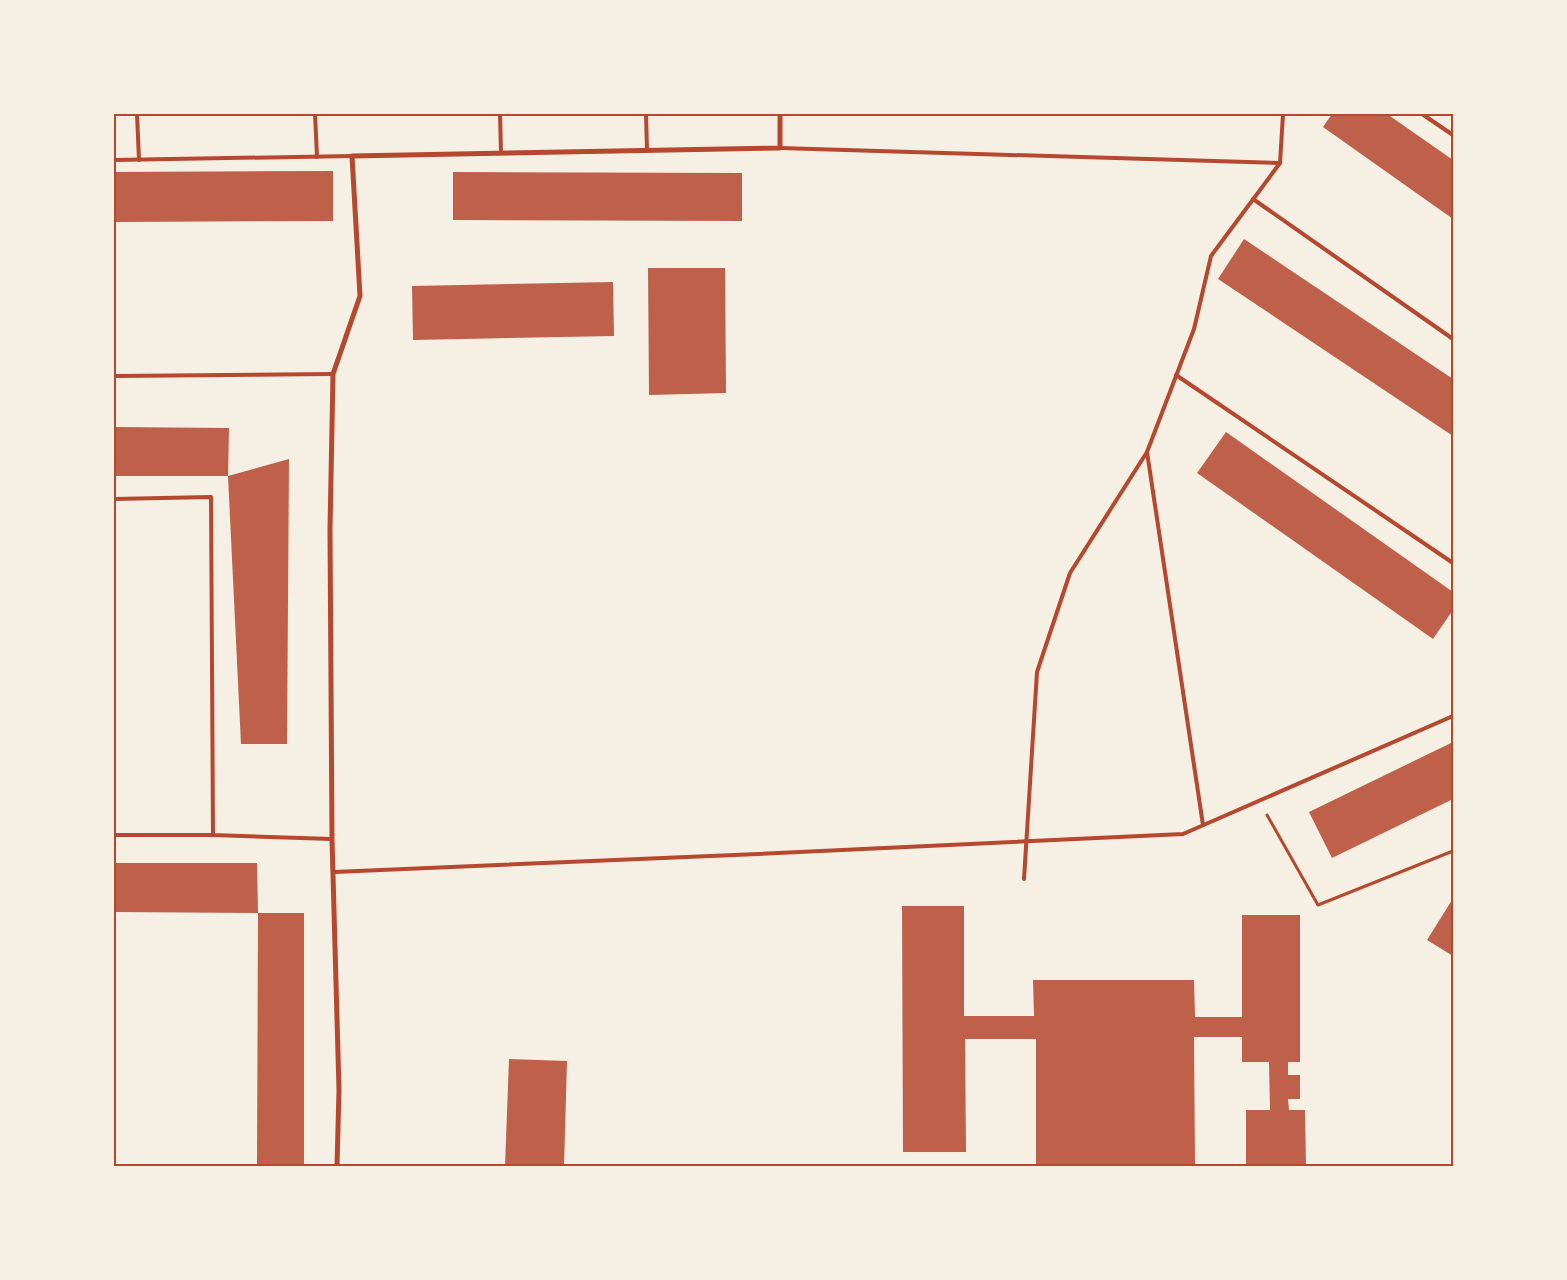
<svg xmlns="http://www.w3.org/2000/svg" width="1567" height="1280" viewBox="0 0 1567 1280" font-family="'Open Sans',sans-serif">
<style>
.building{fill:#bf614a}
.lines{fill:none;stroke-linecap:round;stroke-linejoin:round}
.path{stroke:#b5482f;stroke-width:3}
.service{stroke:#b5482f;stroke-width:4}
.minor{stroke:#b5482f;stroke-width:5}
.neatline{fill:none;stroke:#b5482f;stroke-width:2}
</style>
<rect width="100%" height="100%" fill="#f6efe4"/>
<g class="building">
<path d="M1332 114H1387L1453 160V219L1323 127Z"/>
<path d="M333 171V221L114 222V172Z"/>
<path d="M453 172 742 173V221L453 220Z"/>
<path d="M1244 239 1453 379V436L1218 279Z"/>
<path d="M648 268H725L726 393 649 395Z"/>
<path d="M613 282 614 336 413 340 412 286Z"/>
<path d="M114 427 229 428 228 476H114Z"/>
<path d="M1226 432 1453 592V610L1433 639 1197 473Z"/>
<path d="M289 459 287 744H241L228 476Z"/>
<path d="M1453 742V799L1332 858 1309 812Z"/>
<path d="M114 863H257L258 913 114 912Z"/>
<path d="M1452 900 1453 901V956L1427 940Z"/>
<path d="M902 906H964V1016H1034L1033 980H1194L1195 1017H1242V915H1300V1062H1288V1075H1300V1099H1288L1289 1110H1305L1306 1166H1246V1110H1270L1269 1062H1242V1037H1194L1195 1166H1036V1039H965L966 1152H903Z"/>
<path d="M258 913H304V1166H257Z"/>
<path d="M509 1059 567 1061 564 1166H505Z"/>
</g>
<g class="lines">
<path class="path" d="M1267 815 1318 905 1453 851"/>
<g class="service">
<path d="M137 114 139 160"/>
<path d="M315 114 317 157"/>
<path d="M500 114 501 153"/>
<path d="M646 114 647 151"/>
<path d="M1422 114 1453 135"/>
<path d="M780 148 1280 163"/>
<path d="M114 160 352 156"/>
<path d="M1253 199 1453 339"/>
<path d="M1176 375 1453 563"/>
<path d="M114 376 333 374"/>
<path d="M1147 452 1203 825"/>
<path d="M114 499 211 497 213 835 332 839"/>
<path d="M114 835H213"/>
<path d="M334 872 758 854 1183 834 1453 716"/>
<path d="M1024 879 1037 672 1070 573 1147 452 1194 329 1211 256 1280 163 1283 114"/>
</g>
<path class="minor" d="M337 1166 339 1090 332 839 330 529 333 374 360 296 352 156 780 148V114"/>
</g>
<rect width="1567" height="1280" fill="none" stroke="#f6efe4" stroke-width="230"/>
<rect x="115" y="115" width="1337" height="1050" class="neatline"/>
</svg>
